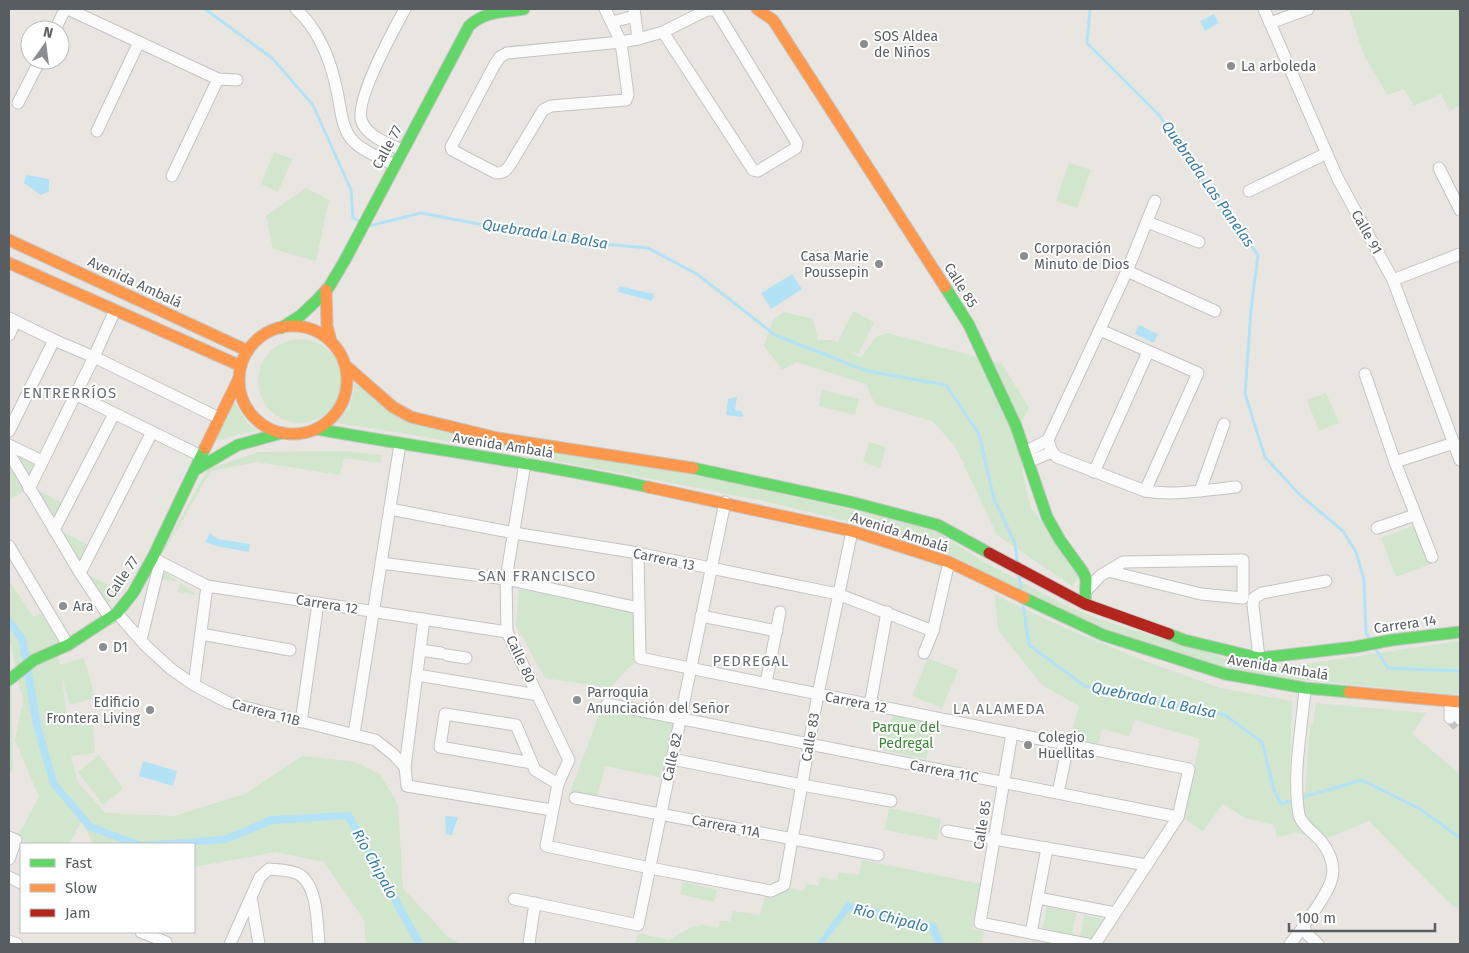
<svg xmlns="http://www.w3.org/2000/svg" width="1469" height="953" viewBox="0 0 1469 953" font-family="'Fira Sans',sans-serif">
<style>
.green{fill:#d2e5cd}
.water{fill:#b3e2f6}
.lines{fill:none;stroke-linecap:round;stroke-linejoin:round}
.stream{stroke:#b3e2f6;stroke-width:3}
.street-tunnel{stroke:#c5c4c2;stroke-width:11;stroke-dasharray:11 5.5;stroke-linecap:butt}
.street-casing{stroke:#c4c3c3;stroke-width:13}
.fast-casing{stroke:#c5c5c5;stroke-width:13}
.slow-casing{stroke:#c5c5c5;stroke-width:13}
.jam-casing{stroke:#c5c5c5;stroke-width:13}
.street{stroke:#fcfbfb;stroke-width:11}
.fast{stroke:#63d668;stroke-width:11}
.slow{stroke:#ff974d;stroke-width:11}
.jam{stroke:#b3261e;stroke-width:11}
.poi-dot{fill:#8b8d8e;stroke:#fff;stroke-width:2}
.labels{text-anchor:middle;stroke-width:4;stroke-linejoin:round;paint-order:stroke}
.poi-label{font-size:14px;fill:#585d61;stroke:#fff;text-anchor:start}
.street-label{font-size:14px;fill:#585d61;stroke:#fff}
.park-label{font-size:14px;fill:#3a8434;stroke:#fff}
.water-label{font-size:15px;font-style:italic;fill:#387da7;stroke:#fff}
.neighbourhood-label{font-size:15px;letter-spacing:1px;fill:#696f73;stroke:#fff}
</style>
<rect width="100%" height="100%" fill="#e9e6e2"/>
<g class="green">
<path d="M1349 9H1460V105L1450 111 1441 94 1414 106 1404 89 1387 95 1363 53Z"/>
<path d="M274 152 292 159 278 192 261 184Z"/>
<path d="M1069 163 1091 170 1077 208 1056 201Z"/>
<path d="M306 188 329 200 316 261 273 249 266 216Z"/>
<path d="M853 311 874 322 858 354 849 350 861 358 875 337 888 333 1002 364 1029 408 1018 430 1023 475 1031 508 1082 572 1072 586 997 535 955 446 932 421 875 404 866 384 796 362 782 370 764 346 773 320 784 312 813 319 818 340H833L837 343Z"/>
<circle cx="300" cy="381" r="42"/>
<path d="M355 384 407 422 709 478 853 510 936 531 979 559 1071 608 1114 624 1228 659 1284 667 1460 641V695L1282 678 1216 665 1102 630 940 550 872 527 759 500 621 473 403 433 335 423 350 407Z"/>
<path d="M822 390 859 399 855 415 819 406Z"/>
<path d="M1326 393 1339 423 1319 431 1307 400Z"/>
<path d="M232 399 249 425 258 430 218 440H216Z"/>
<path d="M869 442 886 447 880 468 863 462Z"/>
<path d="M9 445 42 461 28 488 10 500 9 497Z"/>
<path d="M343 451 382 455 381 463 344 458 340 475 257 462 211 471 165 550 164 549 208 469 258 452Z"/>
<path d="M32 487 64 504 54 526Z"/>
<path d="M1417 525 1431 564 1396 577 1381 538Z"/>
<path d="M57 529 90 546 80 567Z"/>
<path d="M162 570 197 595 178 592 180 582 161 579Z"/>
<path d="M84 573 117 589 106 606Z"/>
<path d="M9 581 34 617 41 613 57 639 59 665 84 658 95 698 70 705 61 674 67 715 92 712 95 753 71 756 78 782 105 813 174 816 245 794 302 756 355 762 380 774 398 804 403 888 448 937 461 944H366L364 920 324 862 276 852 194 867V844H93L82 821 69 844H23L25 840 18 836 39 797 15 740 23 701 11 645 9 642Z"/>
<path d="M519 589 640 611 638 660 625 671 610 688 545 678 516 626Z"/>
<path d="M995 595 1058 625 1145 661 1220 688 1292 701 1289 801 1305 792 1310 724H1313L1316 703 1426 713 1412 734 1460 774V910L1449 903 1369 821 1325 839 1296 833 1277 837 1274 825 1245 818 1223 804 1203 831 1184 819 1200 739 1135 720 1129 736 1102 729 1097 750 1068 745 1079 706 1042 685 998 630Z"/>
<path d="M928 658 958 670 942 708 912 696Z"/>
<path d="M12 681 13 772 9 771V687Z"/>
<path d="M602 707 676 720 663 778 605 766 597 799 569 795Z"/>
<path d="M896 713 934 721 926 759 877 749 881 733Z"/>
<path d="M99 755 123 789 103 805 78 772Z"/>
<path d="M889 808 941 819 937 840 885 830Z"/>
<path d="M862 860 981 884 972 929 984 932 982 944H635L638 933 669 940 690 928 702 925 718 928 721 921H730L733 911 760 915 765 897 788 888 803 891 806 884 818 886 820 877 837 880 839 872 859 875Z"/>
<path d="M683 882 717 890 714 902 680 894Z"/>
<path d="M1047 907 1076 913 1072 935 1042 929Z"/>
<path d="M1084 915 1106 920 1091 940 1080 938Z"/>
</g>
<g class="water">
<path d="M1214 14 1219 23 1205 31 1200 21Z"/>
<path d="M26 175 49 179V191L41 195 24 183Z"/>
<path d="M792 274 802 289 771 309 761 293Z"/>
<path d="M619 286 654 294 652 301 618 292Z"/>
<path d="M1139 325 1158 334 1154 343 1135 334Z"/>
<path d="M737 397 735 410 742 411 743 417 726 415 728 399Z"/>
<path d="M210 533 218 539 250 544 249 552 216 546 205 542Z"/>
<path d="M9 615 26 638 41 725 57 782 93 824 142 842 224 836 271 816 351 812 424 944H415L346 819 273 824 226 843 194 845 126 844 88 830 50 785 33 725 19 642 9 627Z"/>
<path d="M143 761 177 771 173 786 139 776Z"/>
<path d="M445 816 458 817 452 835 446 834Z"/>
<path d="M847 902 936 924 944 944H935L930 930 849 911 823 944H817Z"/>
</g>
<g class="lines">
<g class="stream">
<path d="M205 9 272 58 313 105 351 190 353 218 359 221"/>
<path d="M1090 9 1087 43 1159 115 1211 193 1258 255 1251 310 1245 394 1265 457 1299 494 1343 531 1356 552 1364 579 1366 633 1370 639"/>
<path d="M369 226 421 213 568 241 648 248 697 274 775 335 867 371 946 385 979 434 994 499 1015 543 1017 560"/>
<path d="M1019 576 1021 590"/>
<path d="M1023 603 1029 645 1085 686 1225 715 1262 742 1274 790 1281 804 1294 800"/>
<path d="M1375 648 1388 668 1460 671"/>
<path d="M1300 798 1362 780 1420 809 1460 838"/>
</g>
<path class="street-tunnel" d="M1450 718 1458 727"/>
<g class="street-casing">
<g id="street">
<path d="M68 9 218 79 237 80"/>
<path d="M296 9C319 30 331 61 337 91 341 108 341 129 354 142 365 152 381 159 395 165"/>
<path d="M605 9 621 42 628 95 626 100 551 106 543 110 510 165C506 171 503 173 496 173L452 150 451 147 495 64 500 57 507 53 621 42 638 39 663 32 707 10H714L717 12 797 143 796 148 758 171 753 170 663 32"/>
<path d="M634 9 638 39"/>
<path d="M1264 9 1337 177 1393 280 1460 460"/>
<path d="M612 22 635 16"/>
<path d="M1270 23 1308 9"/>
<path d="M55 30 65 9"/>
<path d="M18 103 40 60"/>
<path d="M97 131 139 42"/>
<path d="M402 150C389 144 368 137 362 122 353 103 394 29 405 9"/>
<path d="M1439 168 1460 210"/>
<path d="M172 176 218 79"/>
<path d="M1249 191 1327 153"/>
<path d="M1147 222 1199 242"/>
<path d="M1127 271 1215 311"/>
<path d="M1393 280 1460 254"/>
<path d="M9 318 54 340 94 357 219 418"/>
<path d="M1100 330 1198 373 1145 491"/>
<path d="M9 335 15 322"/>
<path d="M1365 374 1395 462 1432 557"/>
<path d="M75 394 201 456"/>
<path d="M9 431 54 340"/>
<path d="M9 445 42 461"/>
<path d="M1025 452 1048 440"/>
<path d="M1052 452 1048 440 1127 271 1155 201"/>
<path d="M1052 452 1057 457 1145 491C1174 496 1206 490 1236 487"/>
<path d="M9 453 80 573 110 618"/>
<path d="M1028 462 1052 452"/>
<path d="M1395 462 1454 443"/>
<path d="M525 463 506 579 507 632 569 760 558 784 546 846 650 868 771 891 784 885 818 694 852 531"/>
<path d="M1094 472 1148 352"/>
<path d="M29 489 94 357 115 310"/>
<path d="M1200 491 1224 424"/>
<path d="M390 509 514 533 632 552 838 594 933 631"/>
<path d="M1377 528 1415 515"/>
<path d="M54 530 114 414"/>
<path d="M9 546 68 645"/>
<path d="M638 553 640 658 1189 769 1178 817 1095 944"/>
<path d="M153 557 160 562 207 586 507 632"/>
<path d="M381 563 506 579 634 607"/>
<path d="M80 573 152 432"/>
<path d="M1086 591 1100 576 1123 562 1243 560V598L1201 594 1108 571"/>
<path d="M117 613 146 646 171 669 194 685 229 703 375 740 393 754 405 767"/>
<path d="M701 616 777 631"/>
<path d="M424 619 405 767 407 786 552 810"/>
<path d="M201 634 290 650"/>
<path d="M141 640 160 562"/>
<path d="M420 650 441 653"/>
<path d="M924 653 933 631 949 562"/>
<path d="M447 655 466 658"/>
<path d="M1259 658 1253 605 1254 598 1262 593 1326 581"/>
<path d="M417 675 538 695"/>
<path d="M766 683 780 612"/>
<path d="M194 685 207 586"/>
<path d="M607 704 1178 817"/>
<path d="M870 705 887 612"/>
<path d="M1450 718V701"/>
<path d="M1460 719V702"/>
<path d="M301 722 318 603"/>
<path d="M1012 733 980 923 1087 944"/>
<path d="M354 734 400 444"/>
<path d="M672 759 802 785 891 801"/>
<path d="M532 763 440 747 445 714 516 725 535 770 558 784"/>
<path d="M1058 793 1068 745"/>
<path d="M575 798 878 855"/>
<path d="M947 831 1147 865"/>
<path d="M9 837 16 840 9 859"/>
<path d="M9 877 21 883"/>
<path d="M251 897 259 944"/>
<path d="M1038 898 1115 913"/>
<path d="M514 899 638 925 725 502"/>
<path d="M1304 926 1306 933 1318 944"/>
<path d="M141 932 166 942 165 944"/>
<path d="M1031 933 1047 848"/>
<path d="M9 941 17 944"/>
<path d="M230 944 260 877 269 869C278 870 293 870 300 875 318 887 317 924 319 944"/>
<path d="M530 944 529 943 535 903"/>
<path d="M1290 944C1299 933 1307 922 1315 910 1332 885 1342 868 1321 841 1315 834 1301 824 1299 815 1292 773 1302 730 1305 688"/>
</g>
</g>
<g class="fast-casing">
<g id="fast">
<path d="M945 287 969 325 1016 426 1047 517 1060 540 1083 572 1086 579 1085 604"/>
<path d="M281 328 300 316 316 301 329 287 345 260 469 26C485 11 504 12 524 9"/>
<path d="M317 429C427 449 539 463 648 487"/>
<path d="M693 468 851 502 938 525 989 553"/>
<path d="M195 470 238 445 282 433"/>
<path d="M1024 598 1103 635 1225 674 1305 688 1349 692"/>
<path d="M1169 634 1184 640 1259 658 1355 647 1392 640 1460 632"/>
<path d="M9 680 34 660 68 645 117 613 133 593 153 557 205 448"/>
</g>
</g>
<g class="slow-casing">
<g id="slow">
<path d="M757 9 773 20 945 287"/>
<path d="M9 240 248 351"/>
<path d="M9 263 241 366"/>
<path d="M326 290 327 326 331 341"/>
<circle cx="293" cy="380" r="54"/>
<path d="M346 366 393 407 411 417 498 438 693 468"/>
<path d="M205 448 239 378"/>
<path d="M648 487 852 531 949 562 1024 598"/>
<path d="M1349 692 1460 702"/>
</g>
</g>
<g class="jam-casing">
<path id="jam" d="M989 553 1085 604 1169 634"/>
</g>
<use href="#street" class="street"/>
<use href="#fast" class="fast"/>
<use href="#slow" class="slow"/>
<use href="#jam" class="jam"/>
</g>
<g class="poi-dot">
<circle cx="864" cy="44" r="5"/>
<circle cx="1231" cy="66" r="5"/>
<circle cx="1024" cy="256" r="5"/>
<circle cx="879" cy="264" r="5"/>
<circle cx="63" cy="606" r="5"/>
<circle cx="103" cy="647" r="5"/>
<circle cx="577" cy="700" r="5"/>
<circle cx="150" cy="710" r="5"/>
<circle cx="1028" cy="745" r="5"/>
</g>
<g class="labels">
<g class="poi-label">
<text x="874" y="41">SOS Aldea<tspan x="874" dy="16">de Niños</tspan></text>
<text x="1241" y="71">La arboleda</text>
<text x="1034" y="253">Corporación<tspan x="1034" dy="16">Minuto de Dios</tspan></text>
<text x="869" y="261" text-anchor="end">Casa Marie<tspan x="869" dy="16">Poussepin</tspan></text>
<text x="73" y="611">Ara</text>
<text x="113" y="652">D1</text>
<text x="587" y="697">Parroquia<tspan x="587" dy="16">Anunciación del Señor</tspan></text>
<text x="140" y="707" text-anchor="end">Edificio<tspan x="140" dy="16">Frontera Living</tspan></text>
<text x="1038" y="742">Colegio<tspan x="1038" dy="16">Huellitas</tspan></text>
</g>
<g class="street-label">
<text transform="translate(387 147) rotate(-62)" y="5">Calle 77</text>
<text transform="translate(1367 232) rotate(61)" y="5">Calle 91</text>
<text transform="translate(135 282) rotate(25)" y="5">Avenida Ambalá</text>
<text transform="translate(961 285) rotate(58)" y="5">Calle 85</text>
<text transform="translate(503 445) rotate(9)" y="5">Avenida Ambalá</text>
<text transform="translate(900 532) rotate(18)" y="5">Avenida Ambalá</text>
<text transform="translate(664 559) rotate(12)" y="5">Carrera 13</text>
<text transform="translate(122 577) rotate(-56)" y="5">Calle 77</text>
<text transform="translate(327 604) rotate(9)" y="5">Carrera 12</text>
<text transform="translate(1405 624) rotate(-8)" y="5">Carrera 14</text>
<text transform="translate(521 659) rotate(65)" y="5">Calle 80</text>
<text transform="translate(1278 667) rotate(9)" y="5">Avenida Ambalá</text>
<text transform="translate(856 702) rotate(11)" y="5">Carrera 12</text>
<text transform="translate(266 712) rotate(15)" y="5">Carrera 11B</text>
<text transform="translate(810 737) rotate(-80)" y="5">Calle 83</text>
<text transform="translate(672 757) rotate(-78)" y="5">Calle 82</text>
<text transform="translate(944 771) rotate(11)" y="5">Carrera 11C</text>
<text transform="translate(982 825) rotate(-81)" y="5">Calle 85</text>
<text transform="translate(726 826) rotate(11)" y="5">Carrera 11A</text>
</g>
<g class="park-label">
<text x="906" y="732">Parque del<tspan x="906" dy="16">Pedregal</tspan></text>
</g>
<g class="water-label">
<text transform="translate(1208 184) rotate(55)" y="5">Quebrada Las Panelas</text>
<text transform="translate(545 234) rotate(9)" y="5">Quebrada La Balsa</text>
<text transform="translate(1154 700) rotate(12)" y="5">Quebrada La Balsa</text>
<text transform="translate(375 864) rotate(61)" y="5">Río Chipalo</text>
<text transform="translate(891 918) rotate(14)" y="5">Río Chipalo</text>
</g>
<g class="neighbourhood-label">
<text x="70" y="398">ENTRERRÍOS</text>
<text x="537" y="581">SAN FRANCISCO</text>
<text x="751" y="666">PEDREGAL</text>
<text x="999" y="714">LA ALAMEDA</text>
</g>
</g>
<rect width="1469" height="953" fill="none" stroke="#585d61" stroke-width="20"/>
<rect x="20" y="843" width="175" height="90" fill="#ffffff" stroke="#bcbec0"/>
<rect x="30" y="859" width="25" height="8" fill="#63d668" stroke="#bcbec0"/>
<text x="65" y="868" font-size="15" fill="#585d61">Fast</text>
<rect x="30" y="884" width="25" height="8" fill="#ff974d" stroke="#bcbec0"/>
<text x="65" y="893" font-size="15" fill="#585d61">Slow</text>
<rect x="30" y="909" width="25" height="8" fill="#b3261e" stroke="#bcbec0"/>
<text x="65" y="918" font-size="15" fill="#585d61">Jam</text>
<g transform="translate(45 45) rotate(14)"><circle r="24" fill="#ffffff" stroke="#bcbec0"/>
<path d="M0-4L9 19L0 12L-9 19Z" fill="#8b8d8e"/>
<text y="-8" font-size="14" font-weight="bold" text-anchor="middle" fill="#585d61">N</text>
</g>
<path d="M1289 923v8h146v-8" fill="none" stroke="#585d61" stroke-width="2.5"/>
<text x="1296" y="923" font-size="15" fill="#585d61" stroke="#ffffff" stroke-width="4" paint-order="stroke">100 m</text>
</svg>
